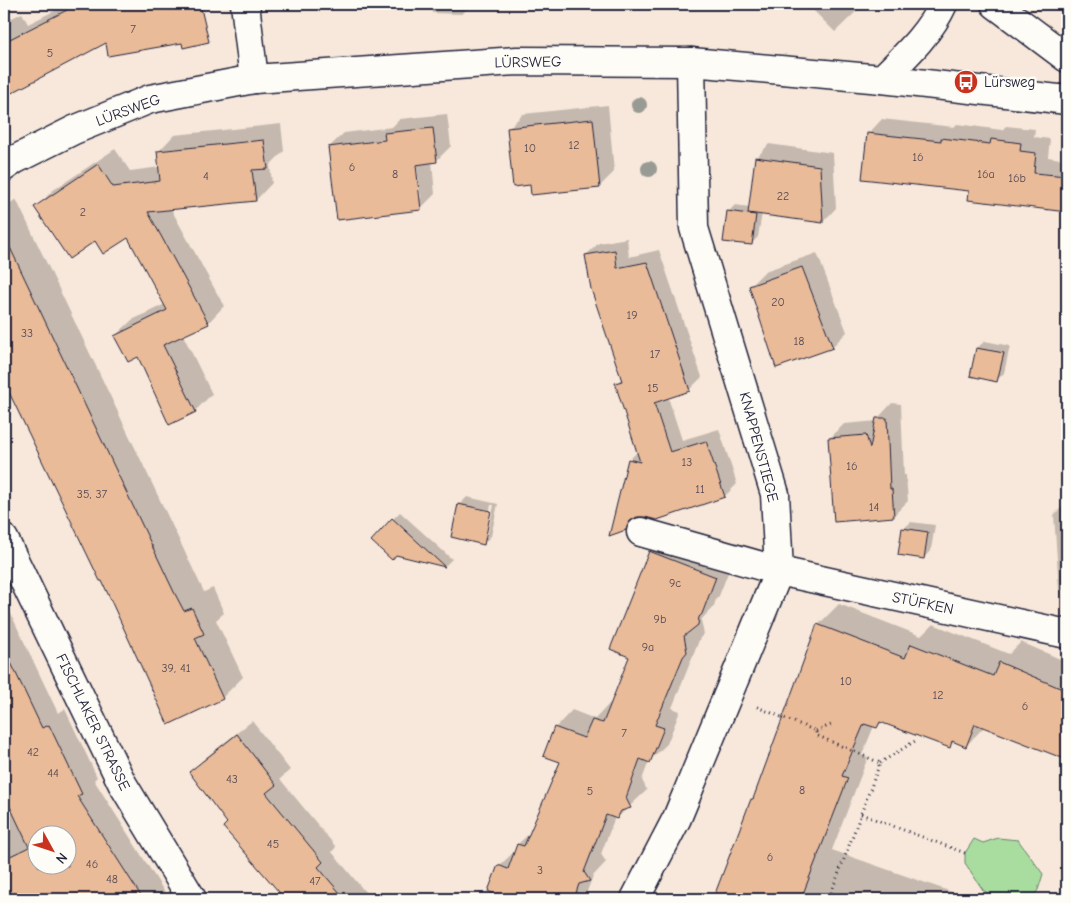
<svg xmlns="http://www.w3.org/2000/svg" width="1071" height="903" viewBox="0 0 1071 903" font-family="'Comic Neue',sans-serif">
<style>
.green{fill:#a9dd9f;stroke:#66806d}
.shadow{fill:#0003;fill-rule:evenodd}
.building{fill:#e9bb99;stroke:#22223b;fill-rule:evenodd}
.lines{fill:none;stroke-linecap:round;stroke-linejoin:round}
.minor-casing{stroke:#22223b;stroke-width:31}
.path{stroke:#22223b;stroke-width:3;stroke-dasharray:1 4;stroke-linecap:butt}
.minor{stroke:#fdfcf7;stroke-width:28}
.tree{fill:#989a94}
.labels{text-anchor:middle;stroke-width:5;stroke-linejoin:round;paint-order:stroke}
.number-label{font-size:12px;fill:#544852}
.street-label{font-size:15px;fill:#22223b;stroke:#fdfcf7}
.poi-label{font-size:15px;fill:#22223b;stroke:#fdfcf7;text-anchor:start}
</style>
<rect width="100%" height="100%" fill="#f7e8db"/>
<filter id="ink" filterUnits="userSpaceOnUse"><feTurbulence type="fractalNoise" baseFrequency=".02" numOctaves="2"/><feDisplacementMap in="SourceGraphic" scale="10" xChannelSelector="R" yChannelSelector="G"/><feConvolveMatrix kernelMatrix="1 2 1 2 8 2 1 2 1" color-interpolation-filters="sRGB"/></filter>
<g filter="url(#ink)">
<path class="green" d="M998 838 1018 840 1043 874 1038 890 1031 899H997L983 890 965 863V853L974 839 983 843Z"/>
<g class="shadow">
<path d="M62 4H175L179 31 107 41 4 96V22L22 13 28 24 62 7Z"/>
<path d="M432 4H473L462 14 432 13Z"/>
<path d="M632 4H701L697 8Z"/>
<path d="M807 4H864L835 32Z"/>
<path d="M608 105 614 172 599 187 531 184 508 129 523 114Z"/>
<path d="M447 114 451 146 436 161 432 162 435 194 420 209 329 147 344 133 392 127 400 119ZM414 159H416L421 198H418Z"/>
<path d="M882 119 954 127 957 124 1002 130 1006 126 1035 129 1034 137 1050 139 1048 157 1067 160V211L969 199 970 190 868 134Z"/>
<path d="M281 124 284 151 270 165 272 183 256 200 171 209 224 306 208 323 183 335 212 394 195 411 138 356 115 336 132 320 165 304 129 236 95 240 36 208 52 191 115 149 130 171 160 167 158 152 174 135Z"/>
<path d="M769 144 833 153 836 208 823 222 762 213 758 237 751 244 728 212 735 205 750 207 756 158Z"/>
<path d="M16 199 194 571 204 592 213 588 224 613 216 620 243 677 222 698 102 579 101 580 4 378V208Z"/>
<path d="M627 238 629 257 659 250 702 377 689 390 668 397 682 440 719 429 737 484 725 496 639 516 625 529 629 460 638 451 616 384 622 378 586 255 599 243Z"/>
<path d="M817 253 847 332 832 347 750 286 765 271Z"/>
<path d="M985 341 1010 346 1004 373 997 380 972 375 977 348Z"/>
<path d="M892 403 901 404 904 475H906L908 501 893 516 829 439 844 424 877 421 878 418Z"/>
<path d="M467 497 498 504 491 536 483 544 452 536 460 504ZM491 505H494L487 537H484Z"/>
<path d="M1067 502V590H1059L1054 515Z"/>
<path d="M400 512 452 559 445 566 396 554 393 519Z"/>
<path d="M911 522 935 525 931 550 924 558 903 529Z"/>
<path d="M668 535 733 560 719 596 716 599 714 606 701 620 704 634 700 638 672 708 680 711 667 744 649 761 642 780 647 790 617 818 615 817 601 854 606 862 593 876 584 899H493L496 893 499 866 517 849 518 844 532 831 561 761 555 728 572 710 595 719 610 703H612L631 656 651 552Z"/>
<path d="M839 604 921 636 933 624 1009 654 1021 642 1067 662V769L1060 766 1063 757 985 726 966 746 955 741 949 747 882 722 877 727 874 726 862 755 868 757 832 850 963 896 962 899H714L752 800 755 797 818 625Z"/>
<path d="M9 610 58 713 65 709 97 777 94 780 169 899H57L40 872 4 892V818L10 814 4 804V612ZM38 836H68V866H38Z"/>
<path d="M252 721 290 770 280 779 336 847 332 852 371 899H279L283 895 190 773 205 758Z"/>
</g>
<g class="building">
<path d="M65 4H200L209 42 183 48 182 43 108 56 106 43 4 97V42L67 10Z"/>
<path d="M593 119 600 188 531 195 530 185 513 187 507 128Z"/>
<path d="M433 128 437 162 416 165 421 210 337 220 328 147 385 140 384 133Z"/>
<path d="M867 133 941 141V138L990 144 991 139 1021 143 1020 151 1036 153 1034 173 1067 176V212L968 200 969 191 862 179Z"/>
<path d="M264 140 268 169 252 170 256 201 148 212 209 324 163 345 196 412 169 425 138 357 128 362 114 336 167 310 128 238 103 254 95 241 69 259 34 207 98 164 113 187 160 181 157 151Z"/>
<path d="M755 157 820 166 823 223 748 213Z"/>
<path d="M727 211 756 215 752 245 723 242Z"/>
<path d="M4 235 174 592 184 611 192 608 204 634 195 638 223 699 168 725 102 581H100L4 382Z"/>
<path d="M615 250 617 268 647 262 690 391 654 403 670 452 706 441 725 497 657 520 645 517H637L630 521 626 530 609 536 628 459 640 462 615 383 622 381 591 289 585 255Z"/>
<path d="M802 267 833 348 776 368 749 286Z"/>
<path d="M976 348 1004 353 997 382 970 376Z"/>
<path d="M876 418H887L890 489H892L894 517 834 522 828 438 866 435 870 448Z"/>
<path d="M458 504 491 511 484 545 451 537Z"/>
<path d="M392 518 445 567 396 555 392 560 371 541Z"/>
<path d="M902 528 928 532 924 559 898 555Z"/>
<path d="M649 551 716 577 702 614 699 617 698 625 684 636 687 652 683 657 655 725 664 728 650 763 640 759 626 798 631 808 621 811 617 819 606 815 584 872 590 881 579 884 574 899H492L494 894 488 891 498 865 508 869 517 844 524 846 560 762 543 756 554 727 584 738 592 720 603 723 629 657 610 649Z"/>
<path d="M817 624 905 658 911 644 993 676 999 662 1067 691V760L975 724 966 747 952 741 950 748 880 722 877 728 864 724 842 776 848 778 801 899H713L751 799H753Z"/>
<path d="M4 648 42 728 49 725 82 794 77 796 143 899H4V859L29 847 4 794ZM38 836H68V866H38Z"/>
<path d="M237 734 276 785 266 793 323 862 318 867 345 899H285L223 827 227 823 189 772Z"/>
</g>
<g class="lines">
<g class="minor-casing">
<g id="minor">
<path d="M245 4 254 79"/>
<path d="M995 4 1067 58"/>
<path d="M882 79C904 57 930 33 943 4"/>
<path d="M4 167 14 160 74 130 150 99 254 79 517 61 691 62 882 79 1067 100"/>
<path d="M641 532 779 571 1067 634"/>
<path d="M4 539 122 783 192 899"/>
<path d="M635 899 677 818 779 571 775 494 694 228 691 62"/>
</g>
</g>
<g class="path">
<path d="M757 707 816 731V735L880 763 829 899"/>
<path d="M816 731 831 725"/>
<path d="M880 763 915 741"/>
<path d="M861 814 965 853"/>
</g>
<use href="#minor" class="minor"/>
</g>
<g class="tree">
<circle cx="639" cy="105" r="8"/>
<circle cx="649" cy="169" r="8"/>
</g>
</g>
<defs>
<g id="bus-disc" transform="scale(1.25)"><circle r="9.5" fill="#c8321e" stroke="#fdfcf7"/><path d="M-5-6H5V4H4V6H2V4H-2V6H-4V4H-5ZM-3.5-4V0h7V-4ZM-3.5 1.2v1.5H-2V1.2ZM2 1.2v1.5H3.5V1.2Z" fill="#fff"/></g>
</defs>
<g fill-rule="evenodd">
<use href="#bus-disc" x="966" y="82"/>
</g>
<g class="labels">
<g class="number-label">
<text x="133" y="33">7</text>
<text x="50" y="57">5</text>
<text x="574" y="149">12</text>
<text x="530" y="152">10</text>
<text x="918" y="161">16</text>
<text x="352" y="171">6</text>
<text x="395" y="178">8</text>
<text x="986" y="178">16a</text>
<text x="206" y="180">4</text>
<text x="1017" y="182">16b</text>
<text x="783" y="200">22</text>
<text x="83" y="216">2</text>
<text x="778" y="306">20</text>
<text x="632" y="319">19</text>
<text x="27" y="337">33</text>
<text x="799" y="345">18</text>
<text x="655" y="358">17</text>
<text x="653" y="392">15</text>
<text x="687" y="466">13</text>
<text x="852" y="470">16</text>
<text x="700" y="493">11</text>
<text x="92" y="498">35, 37</text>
<text x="874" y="511">14</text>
<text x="675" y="587">9c</text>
<text x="660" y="623">9b</text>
<text x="648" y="651">9a</text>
<text x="176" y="672">39, 41</text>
<text x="846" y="685">10</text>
<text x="938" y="699">12</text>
<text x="1025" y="710">6</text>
<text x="624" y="737">7</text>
<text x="33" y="756">42</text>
<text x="53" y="777">44</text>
<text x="232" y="783">43</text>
<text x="802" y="794">8</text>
<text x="590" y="795">5</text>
<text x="273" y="848">45</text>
<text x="770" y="861">6</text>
<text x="92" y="868">46</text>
<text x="540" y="874">3</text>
<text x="112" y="883">48</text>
<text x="315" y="885">47</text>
</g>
<g class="street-label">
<text transform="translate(528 62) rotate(-1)" y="5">LÜRSWEG</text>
<text transform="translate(128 110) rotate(-20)" y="5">LÜRSWEG</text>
<text transform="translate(759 447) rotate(75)" y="5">KNAPPENSTIEGE</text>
<text transform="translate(923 603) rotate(12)" y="5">STÜFKEN</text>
<text transform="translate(93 722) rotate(64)" y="5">FISCHLAKER STRASSE</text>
</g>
<g class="poi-label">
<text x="984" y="87">Lürsweg</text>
</g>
</g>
<rect width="1071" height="903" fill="none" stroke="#fdfcf7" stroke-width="20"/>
<rect x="10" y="10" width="1051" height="883" fill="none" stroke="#22223b" stroke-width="2" filter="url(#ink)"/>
<g transform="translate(52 850) rotate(130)"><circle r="24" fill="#fdfcf7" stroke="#a5a5ac"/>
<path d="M0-4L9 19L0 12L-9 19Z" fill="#c8321e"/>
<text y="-8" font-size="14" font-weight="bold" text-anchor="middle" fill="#22223b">N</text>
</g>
</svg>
